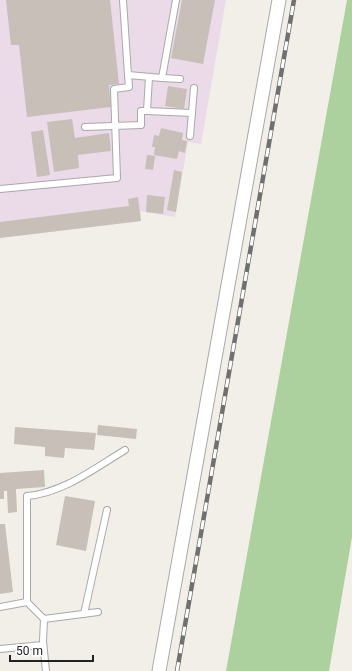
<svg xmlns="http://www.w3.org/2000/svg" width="352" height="671" viewBox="0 0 352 671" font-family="Roboto,sans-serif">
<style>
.industrial{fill:#ebdbe8}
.forest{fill:#add19e}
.building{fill:#c7bfb8}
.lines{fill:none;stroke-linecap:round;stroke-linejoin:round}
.lane-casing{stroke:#a9a9a9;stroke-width:8}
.street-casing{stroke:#a9a9a9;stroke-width:15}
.lane{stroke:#fff;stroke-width:6}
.street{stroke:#fff;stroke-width:13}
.rail-casing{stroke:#707070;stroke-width:4.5}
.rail{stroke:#fff;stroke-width:3;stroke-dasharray:9;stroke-linecap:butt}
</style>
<rect width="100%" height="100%" fill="#f2efe9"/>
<path class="industrial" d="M0 0H226L201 144 188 142 175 217 140 211 141 221 0 238Z"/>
<path class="forest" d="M347 0H352V537L329 671H226Z"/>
<g class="building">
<path d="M6 0H110L119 84 109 85 111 107 27 117 19 45H11Z"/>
<path d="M182 0H215L203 64 171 58Z"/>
<path d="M168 86 187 89 184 109 165 106Z"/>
<path d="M72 119 75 138 109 133 111 151 78 155 79 168 54 172 47 122Z"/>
<path d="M161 128 183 133 182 140 187 141 185 153 179 151 177 159 154 155 155 147H152L154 135 159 136Z"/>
<path d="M43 130 50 175 37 177 31 132Z"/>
<path d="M147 155 155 156 153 170 145 169Z"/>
<path d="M174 170 182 172 176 212 167 210Z"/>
<path d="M147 195 165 197 163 214 146 212Z"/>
<path d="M138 197 141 221 0 238V222L129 206 128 199Z"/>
<path d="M98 425 137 429 136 439 97 435Z"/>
<path d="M15 427 96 433 94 450 65 448 64 458 45 456V447L14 444Z"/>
<path d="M44 470 45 487 16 489 17 512 8 513 7 491H4V499H0V473Z"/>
<path d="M65 496 95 501 86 551 56 545Z"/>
<path d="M0 524H5L13 592 0 594Z"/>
</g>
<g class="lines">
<g class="lane-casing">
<g id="lane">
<path d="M123 0 128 75 162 78 176 0"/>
<path d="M162 78 180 79"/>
<path d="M147 111 192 113"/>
<path d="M85 127 141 125V111H147L149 77"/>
<path d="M190 136 194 88"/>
<path d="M0 189 117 178 114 89 129 87 128 75"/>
<path d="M27 602 44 619 98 612"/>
<path d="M0 607 27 602V496C63 493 95 468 125 450"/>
<path d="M84 614 107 510"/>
<path d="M44 619 43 641 46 671"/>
<path d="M0 649 43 645"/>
</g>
</g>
<g class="street-casing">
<path id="street" d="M159 671 279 0"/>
</g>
<use href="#lane" class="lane"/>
<use href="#street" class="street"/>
<g class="rail-casing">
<path id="rail" d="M177 671 294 0"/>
</g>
<use href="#rail" class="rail"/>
</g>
<path d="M10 655v6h83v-6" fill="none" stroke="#222222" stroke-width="2"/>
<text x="16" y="655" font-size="12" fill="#222222" stroke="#ffffff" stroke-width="3" paint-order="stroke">50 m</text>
</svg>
